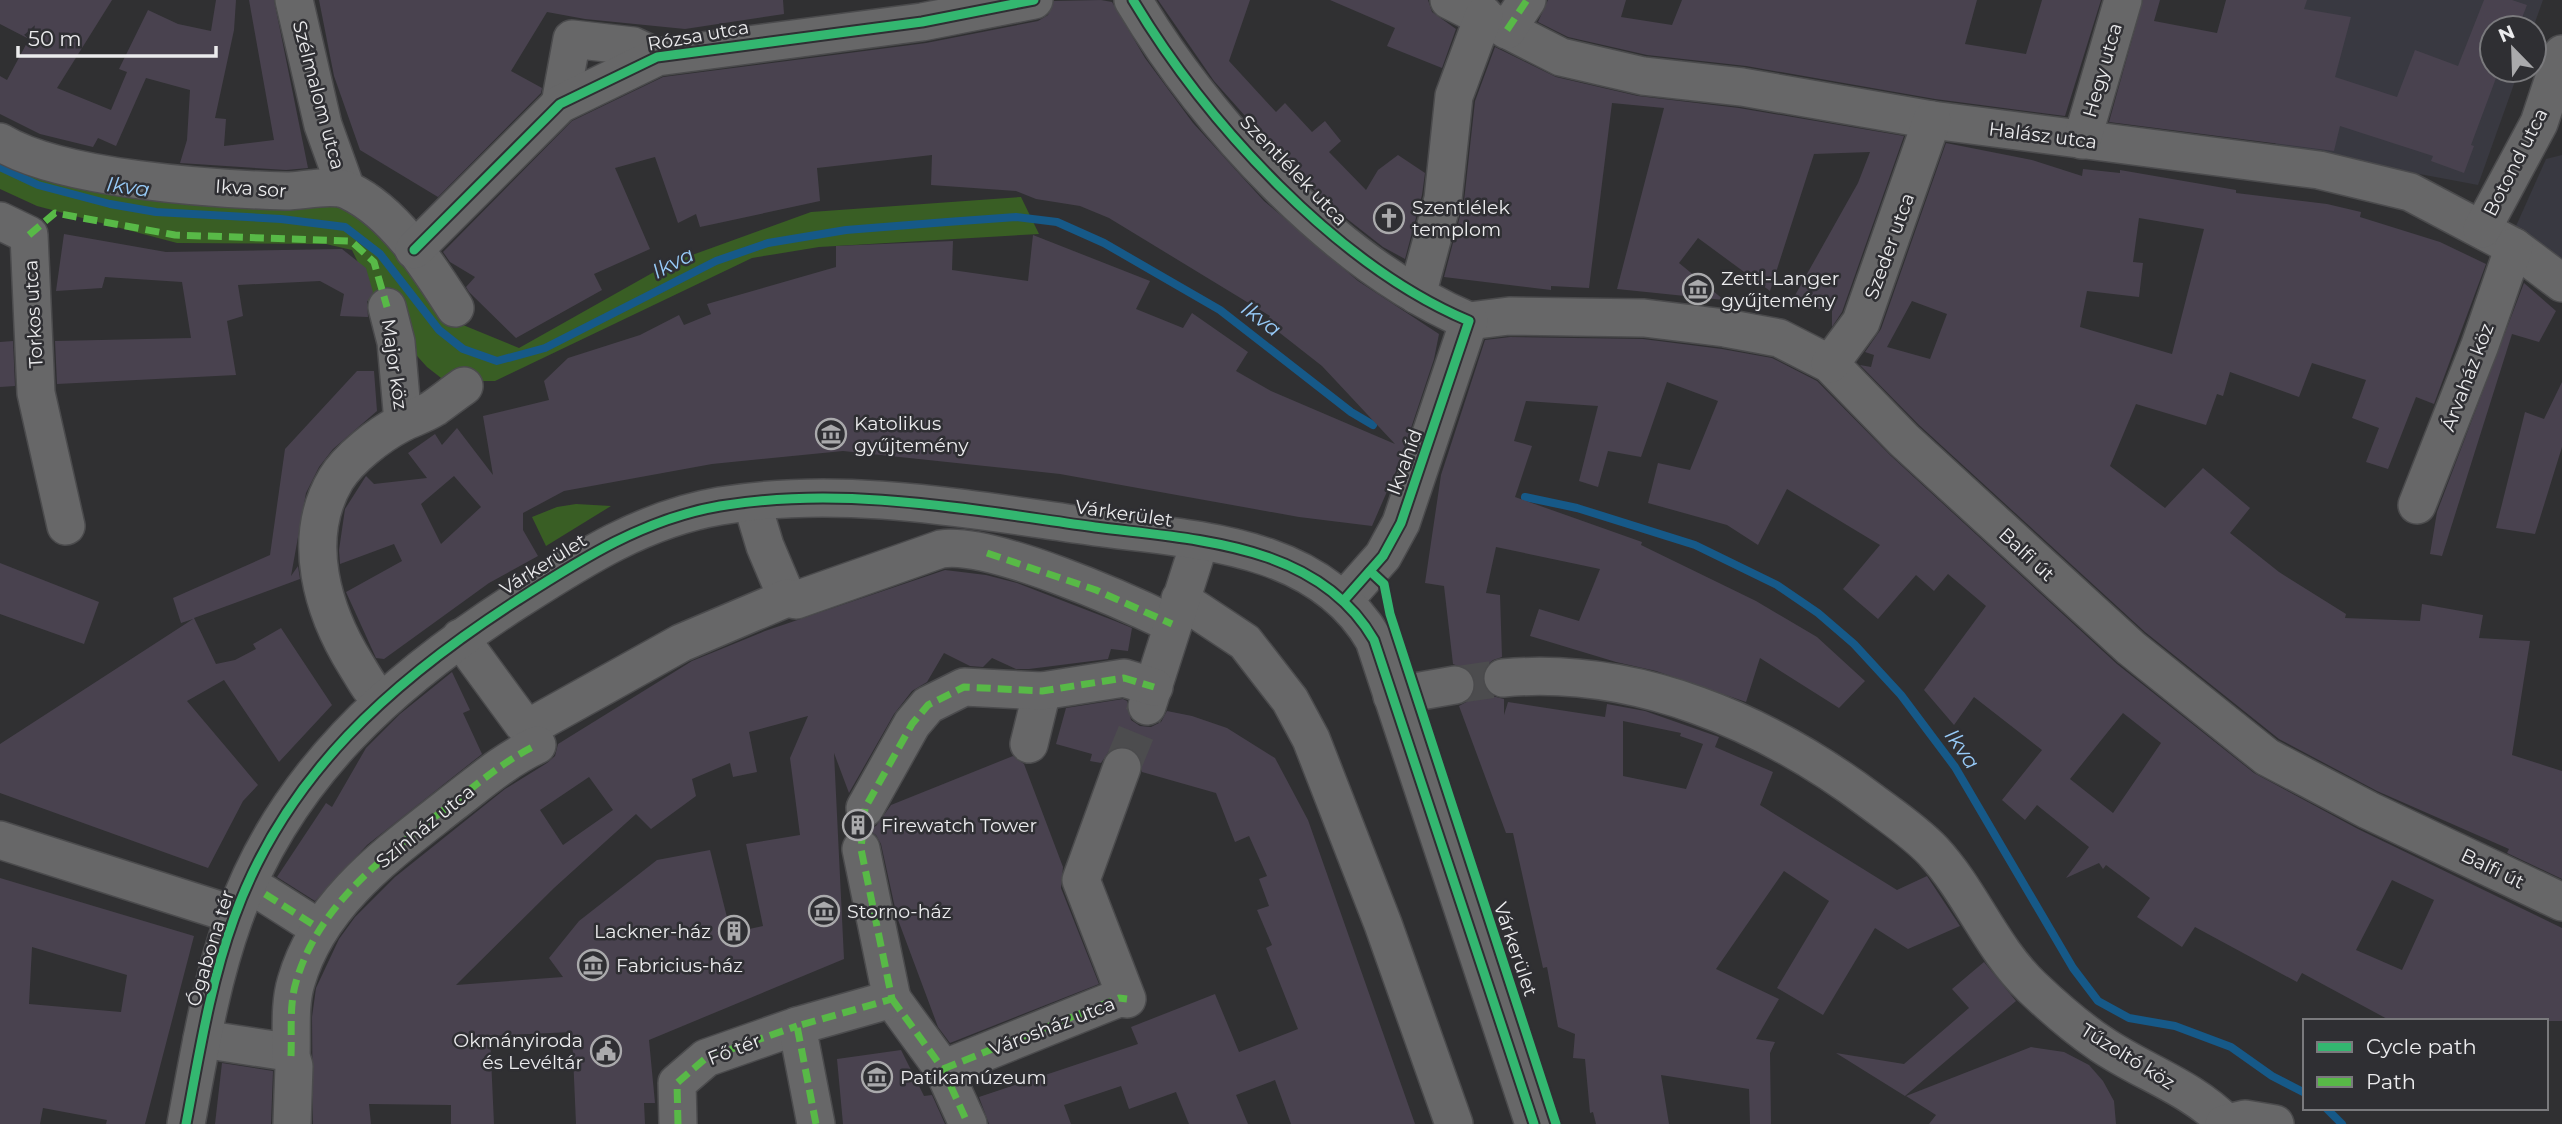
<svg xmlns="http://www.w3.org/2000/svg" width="2562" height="1124" viewBox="0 0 2562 1124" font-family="Montserrat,sans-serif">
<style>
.built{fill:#393941}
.green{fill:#395e24}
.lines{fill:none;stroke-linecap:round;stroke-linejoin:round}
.stream{stroke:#165988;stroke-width:8}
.building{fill:#49424f;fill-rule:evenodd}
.minor-tunnel{stroke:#4c4c4e;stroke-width:37;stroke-dasharray:37 18;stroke-linecap:butt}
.minor-casing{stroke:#4b4b4d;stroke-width:40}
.minor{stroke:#676768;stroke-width:37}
.quiet{stroke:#58b947;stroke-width:7;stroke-dasharray:14 7;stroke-linecap:butt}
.cycleway-casing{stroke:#2f2f33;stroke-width:13}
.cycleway{stroke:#33b770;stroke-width:9}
.labels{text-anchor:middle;stroke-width:5;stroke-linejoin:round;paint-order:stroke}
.street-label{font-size:19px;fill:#ebebed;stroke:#2f2f33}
.poi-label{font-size:19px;fill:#ebebed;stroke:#2f2f33;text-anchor:start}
.water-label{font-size:21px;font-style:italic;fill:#97caf7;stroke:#2f2f33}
</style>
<rect width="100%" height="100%" fill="#303032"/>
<g class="built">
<path d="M2306 0H2543L2533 28H2492V70H2519L2478 185 2275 147 2297 28Z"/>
<path d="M2562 155V259L2516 226 2546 159Z"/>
</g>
<g class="green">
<path d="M0 154 335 199 390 232 423 284 463 325 519 348 670 263 811 212 1021 197 1039 234 819 247 752 258 495 381H445L427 367 365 298 364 275 352 250 326 244 177 243 37 206 0 189Z"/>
<path d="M576 504 611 506 546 546 532 517 557 507Z"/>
</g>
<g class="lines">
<g class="stream">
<path d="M0 167 38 185 110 204 156 212 281 219 345 227 380 254 439 330 463 349 497 361 545 348 716 261 768 243 846 230 947 222 1016 217 1057 222 1104 243 1220 310 1351 412 1373 425"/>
<path d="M1525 497 1577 508 1695 545 1777 585 1818 613 1854 644 1901 695 1955 767 2073 968 2098 1001 2129 1018 2175 1026 2231 1047 2272 1076 2305 1093"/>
<path d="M2326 1108 2342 1124"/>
</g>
</g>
<g class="building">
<path d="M0 0H112L57 88 111 110 127 72 119 69 148 10 178 24 211 31 216 0H236L234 30 215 118 226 119 224 146 274 140 249 0H274L308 168 286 170 180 163 187 140 190 90 146 78 116 146 98 138 93 147 40 134 0 114V76L7 80 29 39 0 24Z"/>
<path d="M319 0H783L784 14 685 29 585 19 547 12 511 71 542 88 541 93 438 197 360 150 334 76Z"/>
<path d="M1101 0 1112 2 1145 58 1193 123 1264 201 1358 281 1439 334 1434 359 1399 464 1372 526 1299 517 1060 474 843 451 712 464 564 491 523 513V530L538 556 489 583 384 659 376 658 346 592 402 561 394 544 340 564 339 550 345 509 366 476 374 484 427 478 408 453 435 434 442 445 457 428 493 475 483 416 549 400 544 381 568 358 640 335 679 315 684 325 711 314 707 304 836 267V246L953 241 952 270 1028 281 1033 235 1150 281 1136 309 1183 328 1192 313 1248 352 1236 371 1271 391 1395 444 1322 366 1266 322 1270 316 1109 218 1080 206 1036 199 1016 191 931 185 932 155 817 168 820 201 700 227 696 214 678 223 655 157 615 168 650 249 594 274 602 290 516 338 469 292 466 287 475 277 450 262 443 252 572 121 663 77 926 43 1038 21 1048 15 1054 1ZM454 476 481 507 441 544 421 504Z"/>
<path d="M1158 0H1250L1229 61 1276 112 1285 103 1312 132 1325 121 1341 141 1329 152 1366 190 1378 170 1398 155 1425 173 1422 195 1405 259 1383 247 1337 211 1293 170 1214 81Z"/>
<path d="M1330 0H1428L1432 12 1456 29 1442 68 1387 46 1395 28Z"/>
<path d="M1548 0H1626L1621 17 1672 25 1682 0H1977L1965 44 2026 54 2042 0H2101L2065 116 1935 99 1746 66 1647 55 1568 37 1538 22Z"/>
<path d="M2143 0H2160L2154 21 2217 33 2226 0H2307L2304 9 2351 17 2335 77 2397 97 2415 50 2458 66 2484 0H2512L2527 5 2518 28H2492V70H2499L2471 145 2474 146 2464 173 2431 161 2433 156 2340 126 2334 151 2109 122Z"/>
<path d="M1495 47 1556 77 1638 96 1739 108 1904 136 1842 312 1832 327V310L1789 306 1858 183 1870 152 1814 154 1770 291 1698 238 1679 263 1724 300 1617 289 1664 108 1612 103 1589 288 1551 286V290L1444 277 1464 201 1475 101Z"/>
<path d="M1946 143 2032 160 2082 176 2083 169 2120 173V170L2236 190V193L2327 204 2361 212 2360 217 2440 242 2486 264 2434 404 2416 397 2388 469 2366 462 2379 428 2352 418 2366 380 2312 363 2299 397 2230 372 2223 396 2217 394 2206 425 2136 404 2110 466 2165 508 2203 468 2250 508 2230 533 2279 572 2346 614 2345 618 2420 621 2422 604 2483 615 2479 638 2530 641 2512 755 2562 771V879L2507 853 2509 849 2377 791 2279 739 2145 632 1919 425 1860 365 1871 367 1874 355 1865 352 1881 329ZM2139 218 2204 229 2172 354 2080 327 2087 291 2139 297 2143 263 2133 262ZM1912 301 1947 314 1930 359 1887 347Z"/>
<path d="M64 234 166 252 342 249 366 268 373 292 367 302 368 317 340 316 344 294 320 281 238 285 243 316 227 321 236 375 57 384 55 341 191 338 182 282 105 277 102 288 56 291Z"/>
<path d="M2524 283 2556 311 2539 342 2512 334 2442 556 2430 554 2437 512Z"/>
<path d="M1510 337 1643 339 1722 349 1772 358 1817 381 1890 455 2117 664 2254 773 2358 829 2562 928V1021H2391L2302 973 2297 982 2195 927 2182 947 2137 917 2150 898 2106 865 2103 869 2099 863 2066 878 2089 847 2037 805 2025 820 2002 800 2042 750 1974 697 1954 725 1924 690 1986 606 1948 574 1934 591 1916 575 1878 619 1843 589 1880 545 1787 489 1758 545 1727 525 1648 503 1658 463 1690 470 1718 401 1667 382 1641 457 1608 451 1598 487 1579 481 1598 406 1526 401 1514 441 1532 446 1515 497 1642 542 1641 545 1756 601 1817 637 1865 681 1839 708 1760 658 1746 702 1656 671 1616 662 1530 636 1539 609 1579 621 1600 569 1496 547 1486 593 1500 595 1502 657 1493 660 1485 667 1482 678 1485 688 1492 696 1504 699V715L1508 702 1605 717 1607 704 1645 711 1719 737 1715 747 1773 772 1760 805 1897 890 1927 876 1960 926 1908 949 1875 928 1823 1015 1777 988 1829 901 1784 871 1716 969 1779 999 1756 1039 1775 1042 1770 1053 1771 1124H1750L1749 1089 1661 1075 1669 1124H1596L1593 1112 1590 1113 1585 1059 1573 1058 1575 1034 1558 1027 1547 967 1543 968 1513 833H1506L1459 706 1468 701 1474 693 1475 681 1471 671 1453 664 1444 586 1425 583 1441 475 1485 340ZM2123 713 2161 743 2113 813 2070 779ZM1623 721 1681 733 1680 736 1703 744 1686 789 1623 776ZM2392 880 2434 900 2402 970 2356 950Z"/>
<path d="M13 341 15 386 0 387V342Z"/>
<path d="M357 371H374L377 411 333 449 319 467 306 493 291 576 298 566 300 579 194 618 216 664 235 660 256 649 253 644 281 628 332 705 279 762 224 680 187 701 258 785 243 801 208 868 0 793V744L193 619 181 623 173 598 270 555 285 449Z"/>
<path d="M2562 382V447L2535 534 2496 528 2525 412 2544 419Z"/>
<path d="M0 563 99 602 84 644 0 614Z"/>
<path d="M945 570 986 575 1017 583 1115 621 1132 628 1128 651 1111 649 1108 659 1029 669H1016L992 658 983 667 970 666 944 653 927 682 912 691 894 714 849 793 834 753 844 959 649 1040 655 1103H644L645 1124H576L572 1032 490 1036 494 1124H451V1105L369 1104 371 1124H313L312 1017 316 988 339 939 355 917 395 877 505 789 547 763 555 756 558 744 692 661 765 631ZM808 716 790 758 800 835 746 844 763 926 731 933 710 850 657 860 579 921 549 958 563 977 456 985 554 888 636 814 651 829 696 796 692 779 730 763 733 777 757 772 749 732ZM589 777 613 810 563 845 540 810Z"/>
<path d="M452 672 470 710 463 713 482 754 367 845 315 901 277 877 326 803 332 807 366 748 400 714Z"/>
<path d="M1123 699 1127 701 1131 720 1140 726 1151 727 1161 722 1167 711 1192 716 1227 728 1275 758 1308 820 1415 1124H1291L1275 1080 1236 1095 1248 1124H1189L1176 1092 1129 1109 1121 1086 1064 1105 1071 1124H989L979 1097 1138 1044 1131 1027 1215 994 1239 1052 1298 1029 1266 948 1272 945 1257 910 1269 906 1259 879 1267 876 1249 836 1235 842 1216 793 1142 772 1138 754 1128 747 1119 746 1109 751 1101 763 1090 761 1092 754 1056 744 1066 708Z"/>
<path d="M1013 756 1024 764 1063 867 1061 888 1099 984 950 1043 938 1027 897 917 881 844 876 835 866 829 876 826 891 805Z"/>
<path d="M0 878 194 936 145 1124H106L107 1120 43 1108 40 1124H0ZM32 947 127 975 121 1012 29 1004Z"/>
<path d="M1984 962 2016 1001 1905 1096 1836 1053 1904 1064 1969 1008 1952 989Z"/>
<path d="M2031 1047 2064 1052 2089 1065 2103 1081 2114 1101 2116 1124H1929L1936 1115 1906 1096Z"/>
<path d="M901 1050 924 1096 932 1095 945 1124H843L837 1059Z"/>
<path d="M222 1063 273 1071 271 1124H215Z"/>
</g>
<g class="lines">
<g class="minor-tunnel">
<path d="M1455 685 1503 678"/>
<path d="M1122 767 1147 706"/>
</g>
<g class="minor-casing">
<g id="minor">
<path d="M294 0 323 125 346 189"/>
<path d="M1133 0C1206 122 1336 265 1469 321"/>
<path d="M1449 0 1561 57 1643 76 1742 87 1932 120 2319 170 2410 192 2514 247 2562 283"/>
<path d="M1507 30 1527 0"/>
<path d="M560 104 572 39 633 46 657 57"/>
<path d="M2082 140 2123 0"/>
<path d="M0 142C61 179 212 189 286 191 304 191 333 183 349 191 395 213 428 266 455 308"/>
<path d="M0 221 29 235 36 393 66 526"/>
<path d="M2482 229 2539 123 2562 54"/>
<path d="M414 250 560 104 657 57 922 22 1034 0"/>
<path d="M1417 295 1443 199 1454 96 1484 15"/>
<path d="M387 307 396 342 403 422"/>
<path d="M1469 321 1509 316 1644 318 1725 328 1779 338 1830 364 1904 440 2131 648 2267 757 2368 810 2562 902"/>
<path d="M1830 364 1861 322 1932 120"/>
<path d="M752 503 765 546 787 598"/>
<path d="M2417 505 2480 345 2514 247"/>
<path d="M1180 599 1245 642 1290 700 1311 739 1383 924 1454 1124"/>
<path d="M1345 599 1383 556 1401 523 1469 321"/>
<path d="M460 638 523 724 530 727 681 643 787 598 796 600 941 549C990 541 1125 601 1172 624"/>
<path d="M1503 678C1636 666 1766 722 1871 801 1891 816 1915 832 1933 851 1971 892 1991 948 2032 987 2053 1007 2077 1028 2101 1044 2142 1072 2191 1087 2226 1123"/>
<path d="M1392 696 1455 685"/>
<path d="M381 700C370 690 364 678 356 665 323 612 300 539 336 479 349 458 379 435 400 424 411 418 423 415 434 408 444 401 454 393 464 386"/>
<path d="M1147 706 1200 541"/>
<path d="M1029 744 1042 691"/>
<path d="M865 808 912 724 928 705 964 687 1042 691 1124 678 1154 687"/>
<path d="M0 840 235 915"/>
<path d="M265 894 320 929"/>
<path d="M892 999 943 1069 968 1124"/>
<path d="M202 1039 281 1051 291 1056"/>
<path d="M943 1069 1119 998 1127 999 1081 880 1122 767"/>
<path d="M186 1124C199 1055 210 984 234 918 285 775 392 681 516 601 580 560 643 519 720 506 845 485 972 510 1095 527 1195 540 1318 543 1374 640L1534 1124"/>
<path d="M292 1124 294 1066 291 1056C292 1033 289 1005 296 982 319 902 389 853 450 805 479 783 505 760 537 745"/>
<path d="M678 1124 677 1083 706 1058 797 1026"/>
<path d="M816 1124 797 1026 892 999 861 849"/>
<path d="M2224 1124 2245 1119 2275 1124"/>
</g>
</g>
<use href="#minor" class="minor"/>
<g class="quiet">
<path d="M1507 30 1527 0"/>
<path d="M29 235 55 213 175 235 351 241 374 262 387 307"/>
<path d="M987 553 1096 590 1172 624"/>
<path d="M265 894 320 929"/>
<path d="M892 999 943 1069 968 1124"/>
<path d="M291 1056C292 1033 289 1005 296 982 319 902 389 853 450 805 479 783 505 760 537 745"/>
<path d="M943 1069 1119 998 1127 999"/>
<path d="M678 1124 677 1083 706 1058 797 1026"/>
<path d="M816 1124 797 1026 892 999 861 849 865 808 912 724 928 705 964 687 1042 691 1124 678 1154 687"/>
</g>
<g class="cycleway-casing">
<g id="cycleway">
<path d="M1133 0C1206 122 1336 265 1469 321L1401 523 1383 556 1345 599"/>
<path d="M414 250 560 104 657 57 922 22 1034 0"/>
<path d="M1370 571 1384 584 1390 614 1556 1124"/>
<path d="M186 1124C199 1055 210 984 234 918 285 775 392 681 516 601 580 560 643 519 720 506 845 485 972 510 1095 527 1195 540 1318 543 1374 640L1534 1124"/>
</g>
</g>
<use href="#cycleway" class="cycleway"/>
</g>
<defs>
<g id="church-ring" transform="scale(1.575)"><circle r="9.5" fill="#2f2f33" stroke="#aaaaac" stroke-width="1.5"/><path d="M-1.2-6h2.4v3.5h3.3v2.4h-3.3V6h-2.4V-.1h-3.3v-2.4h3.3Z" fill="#aaaaac"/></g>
<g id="museum-ring" transform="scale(1.575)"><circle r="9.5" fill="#2f2f33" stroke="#aaaaac" stroke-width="1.5"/><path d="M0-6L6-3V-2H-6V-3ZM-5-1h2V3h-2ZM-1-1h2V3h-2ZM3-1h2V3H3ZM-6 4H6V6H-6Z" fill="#aaaaac"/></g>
<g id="building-ring" transform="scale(1.575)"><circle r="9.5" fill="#2f2f33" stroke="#aaaaac" stroke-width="1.5"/><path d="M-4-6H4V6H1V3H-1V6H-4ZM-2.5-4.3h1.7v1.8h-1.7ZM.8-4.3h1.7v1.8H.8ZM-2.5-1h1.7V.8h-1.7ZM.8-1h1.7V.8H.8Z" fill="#aaaaac"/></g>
<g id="civic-ring" transform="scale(1.575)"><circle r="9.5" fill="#2f2f33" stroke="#aaaaac" stroke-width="1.5"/><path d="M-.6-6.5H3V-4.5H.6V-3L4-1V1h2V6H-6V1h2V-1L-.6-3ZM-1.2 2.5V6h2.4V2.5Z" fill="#aaaaac"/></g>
</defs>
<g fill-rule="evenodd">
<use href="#church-ring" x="1389" y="218"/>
<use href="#museum-ring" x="1698" y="289"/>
<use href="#museum-ring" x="831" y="434"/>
<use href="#building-ring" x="858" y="825"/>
<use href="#museum-ring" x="824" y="911"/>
<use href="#building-ring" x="734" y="931"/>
<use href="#museum-ring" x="593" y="965"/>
<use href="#civic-ring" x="606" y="1051"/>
<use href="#museum-ring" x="877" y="1077"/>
</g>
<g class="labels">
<g class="street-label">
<text transform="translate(698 35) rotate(-10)" y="7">Rózsa utca</text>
<text transform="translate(2102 70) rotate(-74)" y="7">Hegy utca</text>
<text transform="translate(319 95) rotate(75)" y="7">Szélmalom utca</text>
<text transform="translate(2043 135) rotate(7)" y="7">Halász utca</text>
<text transform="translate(2515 162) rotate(-63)" y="7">Botond utca</text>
<text transform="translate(1294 170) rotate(46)" y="7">Szentlélek utca</text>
<text transform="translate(251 188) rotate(4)" y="7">Ikva sor</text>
<text transform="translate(1889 246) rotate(-70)" y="7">Szeder utca</text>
<text transform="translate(33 314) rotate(-93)" y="7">Torkos utca</text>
<text transform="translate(395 364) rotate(82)" y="7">Major köz</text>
<text transform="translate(2467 377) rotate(-69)" y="7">Árvaház köz</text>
<text transform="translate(1404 462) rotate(-70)" y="7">Ikvahíd</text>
<text transform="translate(1124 513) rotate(8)" y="7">Várkerület</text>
<text transform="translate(2027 554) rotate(43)" y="7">Balfi út</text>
<text transform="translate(543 564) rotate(-32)" y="7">Várkerület</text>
<text transform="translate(425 826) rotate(-39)" y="7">Színház utca</text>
<text transform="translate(2493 868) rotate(26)" y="7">Balfi út</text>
<text transform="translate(210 948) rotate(-73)" y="7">Ógabona tér</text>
<text transform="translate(1516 949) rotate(71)" y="7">Várkerület</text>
<text transform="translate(1052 1026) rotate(-21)" y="7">Városház utca</text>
<text transform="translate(734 1049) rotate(-21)" y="7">Fő tér</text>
<text transform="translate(2128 1056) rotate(32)" y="7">Tűzoltó köz</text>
</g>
<g class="poi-label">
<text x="1412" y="214">Szentlélek<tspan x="1412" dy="22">templom</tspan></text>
<text x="1721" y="285">Zettl-Langer<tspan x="1721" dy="22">gyűjtemény</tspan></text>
<text x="854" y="430">Katolikus<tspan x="854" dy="22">gyűjtemény</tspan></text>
<text x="881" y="832">Firewatch Tower</text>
<text x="847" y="918">Storno-ház</text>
<text x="711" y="938" text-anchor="end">Lackner-ház</text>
<text x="616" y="972">Fabricius-ház</text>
<text x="583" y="1047" text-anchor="end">Okmányiroda<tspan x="583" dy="22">és Levéltár</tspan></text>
<text x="900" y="1084">Patikamúzeum</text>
</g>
<g class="water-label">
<text transform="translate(128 187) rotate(8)" y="7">Ikva</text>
<text transform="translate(673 263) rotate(-27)" y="7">Ikva</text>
<text transform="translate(1261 319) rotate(37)" y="7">Ikva</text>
<text transform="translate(1962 749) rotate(55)" y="7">Ikva</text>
</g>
</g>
<rect x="2303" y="1019" width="245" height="91" fill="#2f2f33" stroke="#7a7a7d" stroke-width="2"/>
<rect x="2317" y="1042" width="35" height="10" fill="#33b770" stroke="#7a7a7d" stroke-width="2"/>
<text x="2366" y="1054" font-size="21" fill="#ebebed">Cycle path</text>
<rect x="2317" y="1077" width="35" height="10" fill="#58b947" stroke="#7a7a7d" stroke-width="2"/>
<text x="2366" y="1089" font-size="21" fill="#ebebed">Path</text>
<g transform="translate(2513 49) rotate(337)"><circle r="33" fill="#2f2f33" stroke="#7a7a7d" stroke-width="2"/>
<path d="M0-5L12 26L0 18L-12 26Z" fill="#aaaaac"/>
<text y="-10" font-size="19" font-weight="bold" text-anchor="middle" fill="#ebebed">N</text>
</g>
<path d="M18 46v10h198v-10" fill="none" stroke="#ebebed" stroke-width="3.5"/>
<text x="28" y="46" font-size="21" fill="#ebebed" stroke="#2f2f33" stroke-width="5" paint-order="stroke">50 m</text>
</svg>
